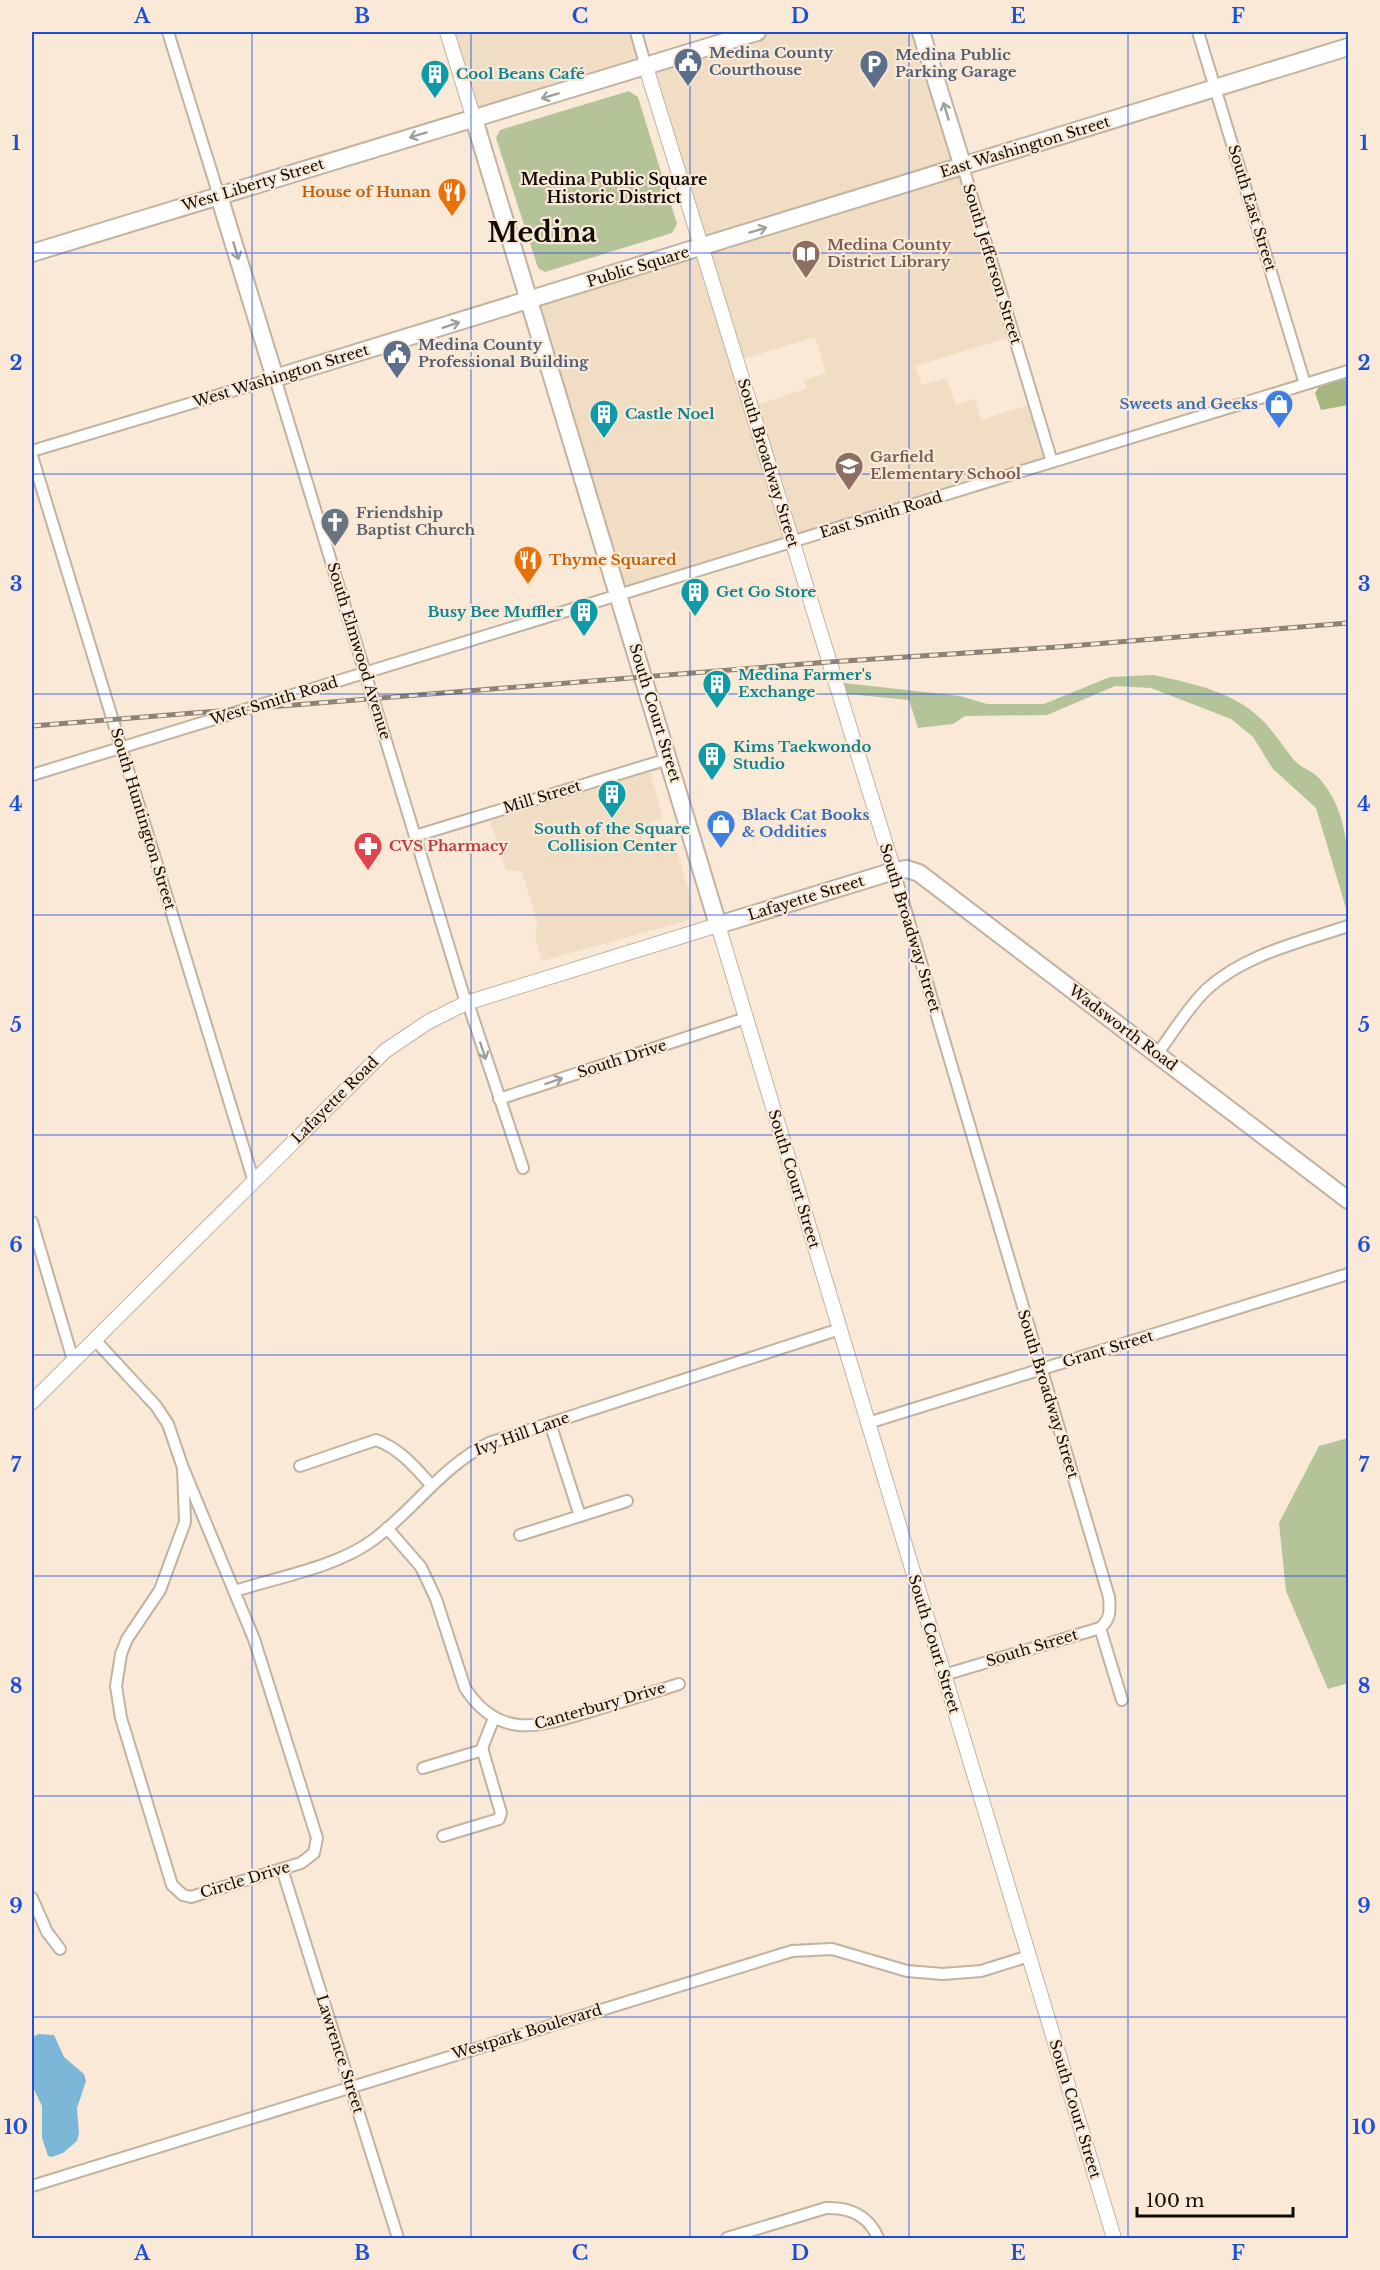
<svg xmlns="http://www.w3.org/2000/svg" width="1380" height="2270" viewBox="0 0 1380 2270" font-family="'Libre Baskerville',serif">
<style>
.built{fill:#f0ddc3;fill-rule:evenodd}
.green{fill:#b5c399}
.forest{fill:#a5b680}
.water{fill:#7cb7d7}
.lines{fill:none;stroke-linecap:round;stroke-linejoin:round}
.minor-casing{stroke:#c1b3a0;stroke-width:14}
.major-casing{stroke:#c1b3a0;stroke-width:16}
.highway-casing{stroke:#c1b3a0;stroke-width:20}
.minor{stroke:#fff;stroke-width:10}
.major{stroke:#fff;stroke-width:14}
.highway{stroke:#fff;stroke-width:16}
.rail-casing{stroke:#8c8275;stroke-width:5}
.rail{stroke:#f9e9d6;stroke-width:3;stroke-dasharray:9;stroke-linecap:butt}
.oneway{stroke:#a09e9b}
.grid{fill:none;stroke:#1d4ed8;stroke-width:1.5;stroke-opacity:0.55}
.labels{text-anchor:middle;stroke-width:4.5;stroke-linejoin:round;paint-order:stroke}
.service-label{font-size:15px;font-weight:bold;fill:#4e5e75;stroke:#f9e9d6;text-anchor:start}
.culture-label{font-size:15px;font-weight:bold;fill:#0d838f;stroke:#f9e9d6;text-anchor:start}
.street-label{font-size:15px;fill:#110c06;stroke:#f9e9d6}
.food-label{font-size:15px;font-weight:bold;fill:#c56008;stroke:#f9e9d6;text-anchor:end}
.education-label{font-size:15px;font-weight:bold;fill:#785e54;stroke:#f9e9d6;text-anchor:start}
.shop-label{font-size:15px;font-weight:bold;fill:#366cbe;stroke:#f9e9d6;text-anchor:end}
.worship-label{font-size:15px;font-weight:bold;fill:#5b616d;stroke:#f9e9d6;text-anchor:start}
.health-label{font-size:15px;font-weight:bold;fill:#be3a42;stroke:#f9e9d6;text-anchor:start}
.neighbourhood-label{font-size:16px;font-weight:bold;fill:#110c06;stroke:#f9e9d6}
.town-label{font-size:27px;font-weight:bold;fill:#110c06;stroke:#f9e9d6}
.neatline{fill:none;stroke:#1d4ed8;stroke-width:2}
.grid-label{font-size:20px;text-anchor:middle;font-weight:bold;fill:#1d4ed8}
</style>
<rect width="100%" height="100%" fill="#f9e9d6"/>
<g class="built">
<path d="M447 32H636L646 66 758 32H921L1014 336 915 366 922 385 947 378 956 405 975 399 981 420 1035 403 1052 462 620 595 529 300 702 248 646 67 474 119ZM815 337 826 373 804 380 807 388 751 407 737 361Z"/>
<path d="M650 772 663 818 640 827 644 845 673 838 694 909 686 921 542 961 535 937 537 922 522 871 506 870 490 821Z"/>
</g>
<g class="green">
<path d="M629 91 638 97 677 224 672 233 545 272 538 268 496 138 500 130Z"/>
<path d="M1154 675C1194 684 1237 692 1266 724 1276 735 1284 748 1294 760 1301 768 1313 771 1320 779 1353 818 1348 868 1348 915L1316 808 1273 769 1253 737 1231 719 1151 688 1115 686 1047 715 965 716 953 724 918 728 909 700 838 693 835 682 960 696 987 704H1044L1110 677Z"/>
<path d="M1348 1438V1683L1328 1689 1286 1591 1279 1523 1319 1446Z"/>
</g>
<path class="forest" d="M1348 377V405L1321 410 1315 393 1319 387Z"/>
<path class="water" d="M39 2034 54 2035 64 2057 84 2074 86 2081 77 2108 79 2133 77 2141 63 2153 52 2157 48 2156 42 2138V2106L32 2085V2037Z"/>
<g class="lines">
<g class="minor-casing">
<g id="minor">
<path d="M168 32 219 196"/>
<path d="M636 32 646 67"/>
<path d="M1198 32 1305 384"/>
<path d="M963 167 1052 462"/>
<path d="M32 451 275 378 466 1003"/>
<path d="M32 456 254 1182"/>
<path d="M32 775 1348 371"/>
<path d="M415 836 668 759"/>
<path d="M894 871 1109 1597C1110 1610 1111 1619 1100 1628L944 1675"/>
<path d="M468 1003 523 1168"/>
<path d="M1157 1054C1173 1033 1188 1007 1207 989 1245 954 1301 942 1348 926"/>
<path d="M499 1099 746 1018"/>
<path d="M32 1222 73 1360"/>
<path d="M95 1340 156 1406 168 1424 183 1468 254 1639 317 1838 314 1853 301 1863 191 1897 183 1895 172 1885 121 1718 116 1686 121 1654 127 1639 160 1590 185 1522 183 1468"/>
<path d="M550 1423 580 1516 627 1501"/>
<path d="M868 1423 1348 1274"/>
<path d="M300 1466 376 1440C399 1448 415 1467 431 1485"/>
<path d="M387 1528 421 1567 436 1599 465 1688C501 1743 543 1725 595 1710 623 1701 651 1693 679 1684"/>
<path d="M520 1535 580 1516"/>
<path d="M235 1591C278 1577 337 1567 373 1540 414 1510 442 1466 489 1443L840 1329"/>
<path d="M1100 1628 1122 1700"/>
<path d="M423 1768 483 1750"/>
<path d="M443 1836 499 1819 501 1813 482 1748 494 1718"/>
<path d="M282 1869 398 2238"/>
<path d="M32 1898 47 1932 60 1949"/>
<path d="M32 2186 792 1951 832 1949 907 1971 943 1974 981 1971 1029 1956"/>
<path d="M727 2238 826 2208C850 2207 869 2216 878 2238"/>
</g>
</g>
<g class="major-casing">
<g id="major">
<path d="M447 32 474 119"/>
<path d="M646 67 894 871"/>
<path d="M32 1402 385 1051 428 1022 466 1003 718 925 1114 2238"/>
</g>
</g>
<g class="highway-casing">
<g id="highway">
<path d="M921 32 963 167"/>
<path d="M474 119 718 925 894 871 907 869 919 873 1348 1200"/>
<path d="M219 196 275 378 1348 47"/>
<path d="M32 253 757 32"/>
</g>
</g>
<use href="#minor" class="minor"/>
<use href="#major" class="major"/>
<use href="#highway" class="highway"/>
<g class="rail-casing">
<path id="rail" d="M32 726 829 662 1058 647 1348 623"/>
</g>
<use href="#rail" class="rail"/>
</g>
<defs><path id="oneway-shaft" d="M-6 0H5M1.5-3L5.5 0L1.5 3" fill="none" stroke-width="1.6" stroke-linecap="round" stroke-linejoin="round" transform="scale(1.5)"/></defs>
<g class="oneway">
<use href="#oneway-shaft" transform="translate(550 96) rotate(163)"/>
<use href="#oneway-shaft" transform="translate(946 111) rotate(-107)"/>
<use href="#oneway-shaft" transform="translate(418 135) rotate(163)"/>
<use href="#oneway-shaft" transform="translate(758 230) rotate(-17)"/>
<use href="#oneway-shaft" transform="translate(236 251) rotate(73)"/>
<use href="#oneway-shaft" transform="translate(451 325) rotate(-18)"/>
<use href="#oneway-shaft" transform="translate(483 1051) rotate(72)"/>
<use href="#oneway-shaft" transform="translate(554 1081) rotate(-18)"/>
</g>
<path class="grid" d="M252 32V2238M471 32V2238M690 32V2238M909 32V2238M1128 32V2238M32 253H1348M32 474H1348M32 694H1348M32 915H1348M32 1135H1348M32 1355H1348M32 1576H1348M32 1796H1348M32 2017H1348"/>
<defs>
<g id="civic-pin" transform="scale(1.5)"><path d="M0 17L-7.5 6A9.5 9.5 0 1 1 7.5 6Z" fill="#5c6f8a" stroke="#f9e9d6"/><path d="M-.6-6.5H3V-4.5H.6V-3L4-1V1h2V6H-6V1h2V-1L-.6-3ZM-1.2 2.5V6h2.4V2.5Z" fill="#fff"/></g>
<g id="parking-pin" transform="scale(1.5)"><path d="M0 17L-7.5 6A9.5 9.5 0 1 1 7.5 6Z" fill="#5c6f8a" stroke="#f9e9d6"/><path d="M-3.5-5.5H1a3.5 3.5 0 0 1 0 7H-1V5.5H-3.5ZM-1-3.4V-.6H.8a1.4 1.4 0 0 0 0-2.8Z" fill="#fff"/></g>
<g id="building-pin" transform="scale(1.5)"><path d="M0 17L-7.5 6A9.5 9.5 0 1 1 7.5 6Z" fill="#0f9aa8" stroke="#f9e9d6"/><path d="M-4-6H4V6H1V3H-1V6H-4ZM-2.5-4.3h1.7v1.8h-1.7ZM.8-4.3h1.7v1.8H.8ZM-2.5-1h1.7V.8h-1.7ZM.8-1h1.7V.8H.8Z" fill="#fff"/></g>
<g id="restaurant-pin" transform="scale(1.5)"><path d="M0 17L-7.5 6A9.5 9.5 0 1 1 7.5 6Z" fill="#e8710a" stroke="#f9e9d6"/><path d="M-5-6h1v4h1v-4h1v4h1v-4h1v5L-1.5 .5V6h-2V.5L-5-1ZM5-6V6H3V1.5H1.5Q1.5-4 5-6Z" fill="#fff"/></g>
<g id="library-pin" transform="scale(1.5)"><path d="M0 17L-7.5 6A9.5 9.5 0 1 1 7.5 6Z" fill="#8d6e63" stroke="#f9e9d6"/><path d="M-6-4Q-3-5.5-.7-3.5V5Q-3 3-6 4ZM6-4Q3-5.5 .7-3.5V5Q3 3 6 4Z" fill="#fff"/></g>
<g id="shop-pin" transform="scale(1.5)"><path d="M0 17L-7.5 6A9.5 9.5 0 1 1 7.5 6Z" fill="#3f7fe0" stroke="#f9e9d6"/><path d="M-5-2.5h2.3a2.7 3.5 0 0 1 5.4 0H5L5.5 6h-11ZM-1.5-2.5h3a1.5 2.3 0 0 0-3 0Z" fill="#fff"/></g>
<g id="school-pin" transform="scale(1.5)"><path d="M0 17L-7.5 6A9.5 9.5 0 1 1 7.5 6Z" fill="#8d6e63" stroke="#f9e9d6"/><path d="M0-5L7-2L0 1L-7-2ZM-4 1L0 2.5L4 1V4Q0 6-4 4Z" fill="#fff"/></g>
<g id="church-pin" transform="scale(1.5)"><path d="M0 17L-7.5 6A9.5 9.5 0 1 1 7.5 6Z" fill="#6b7280" stroke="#f9e9d6"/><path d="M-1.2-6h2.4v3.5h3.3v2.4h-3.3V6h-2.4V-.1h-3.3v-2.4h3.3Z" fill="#fff"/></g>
<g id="pharmacy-pin" transform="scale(1.5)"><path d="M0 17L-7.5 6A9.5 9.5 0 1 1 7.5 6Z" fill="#e0444e" stroke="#f9e9d6"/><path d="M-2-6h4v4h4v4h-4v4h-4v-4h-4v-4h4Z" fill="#fff"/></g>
</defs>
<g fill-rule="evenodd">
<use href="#civic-pin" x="688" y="62"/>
<use href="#parking-pin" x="874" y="64"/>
<use href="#building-pin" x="435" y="74"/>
<use href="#restaurant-pin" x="452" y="192"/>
<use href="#library-pin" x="806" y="254"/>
<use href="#civic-pin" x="397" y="354"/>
<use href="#shop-pin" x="1279" y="404"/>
<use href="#building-pin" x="604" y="414"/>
<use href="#school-pin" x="849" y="466"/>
<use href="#church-pin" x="335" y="522"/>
<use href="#restaurant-pin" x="528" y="560"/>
<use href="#building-pin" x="695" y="592"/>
<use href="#building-pin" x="584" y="612"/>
<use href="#building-pin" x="717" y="684"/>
<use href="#building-pin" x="712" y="756"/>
<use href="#building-pin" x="612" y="794"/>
<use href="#shop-pin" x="721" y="824"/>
<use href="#pharmacy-pin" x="368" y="846"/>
</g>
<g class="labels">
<g class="service-label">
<text x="709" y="58">Medina County<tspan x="709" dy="17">Courthouse</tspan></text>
<text x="895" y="60">Medina Public<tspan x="895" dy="17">Parking Garage</tspan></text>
<text x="418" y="350">Medina County<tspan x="418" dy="17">Professional Building</tspan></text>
</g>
<g class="culture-label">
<text x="456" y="79">Cool Beans Café</text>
<text x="625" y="419">Castle Noel</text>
<text x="716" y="597">Get Go Store</text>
<text x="563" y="617" text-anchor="end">Busy Bee Muffler</text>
<text x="738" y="680">Medina Farmer's<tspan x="738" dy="17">Exchange</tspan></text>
<text x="733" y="752">Kims Taekwondo<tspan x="733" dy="17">Studio</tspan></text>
<text x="612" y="834" text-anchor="middle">South of the Square<tspan x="612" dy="17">Collision Center</tspan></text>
</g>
<g class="street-label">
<text transform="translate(1025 147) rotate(-17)" y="5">East Washington Street</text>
<text transform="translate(253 185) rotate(-17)" y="5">West Liberty Street</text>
<text transform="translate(1252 208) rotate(73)" y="5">South East Street</text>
<text transform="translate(992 264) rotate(73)" y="5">South Jefferson Street</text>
<text transform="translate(638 267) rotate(-17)" y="5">Public Square</text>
<text transform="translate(281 376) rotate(-17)" y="5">West Washington Street</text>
<text transform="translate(768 463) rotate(73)" y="5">South Broadway Street</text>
<text transform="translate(881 515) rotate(-17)" y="5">East Smith Road</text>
<text transform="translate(359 651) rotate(73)" y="5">South Elmwood Avenue</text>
<text transform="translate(274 701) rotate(-17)" y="5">West Smith Road</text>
<text transform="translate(655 713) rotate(73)" y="5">South Court Street</text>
<text transform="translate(542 797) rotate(-17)" y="5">Mill Street</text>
<text transform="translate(143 819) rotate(73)" y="5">South Huntington Street</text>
<text transform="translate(806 898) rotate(-17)" y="5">Lafayette Street</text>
<text transform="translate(910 928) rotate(73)" y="5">South Broadway Street</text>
<text transform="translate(1123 1028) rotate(37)" y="5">Wadsworth Road</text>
<text transform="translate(622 1059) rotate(-18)" y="5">South Drive</text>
<text transform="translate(335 1100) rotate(-45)" y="5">Lafayette Road</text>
<text transform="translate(794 1179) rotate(73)" y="5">South Court Street</text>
<text transform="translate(1108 1349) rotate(-17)" y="5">Grant Street</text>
<text transform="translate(1048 1394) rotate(73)" y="5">South Broadway Street</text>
<text transform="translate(522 1434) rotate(-20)" y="5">Ivy Hill Lane</text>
<text transform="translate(934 1644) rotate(73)" y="5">South Court Street</text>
<text transform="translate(1032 1648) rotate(-17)" y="5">South Street</text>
<text transform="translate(600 1706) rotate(-16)" y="5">Canterbury Drive</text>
<text transform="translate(245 1880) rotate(-17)" y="5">Circle Drive</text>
<text transform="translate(527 2032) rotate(-17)" y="5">Westpark Boulevard</text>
<text transform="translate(340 2054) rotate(72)" y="5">Lawrence Street</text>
<text transform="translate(1075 2109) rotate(73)" y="5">South Court Street</text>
</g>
<g class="food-label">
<text x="431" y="197">House of Hunan</text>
<text x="549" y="565" text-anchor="start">Thyme Squared</text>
</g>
<g class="education-label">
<text x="827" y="250">Medina County<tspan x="827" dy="17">District Library</tspan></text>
<text x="870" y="462">Garfield<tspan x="870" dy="17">Elementary School</tspan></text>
</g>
<g class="shop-label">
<text x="1258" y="409">Sweets and Geeks</text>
<text x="742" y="820" text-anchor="start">Black Cat Books<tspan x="742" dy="17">&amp; Oddities</tspan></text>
</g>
<g class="worship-label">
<text x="356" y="518">Friendship<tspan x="356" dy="17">Baptist Church</tspan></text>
</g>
<g class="health-label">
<text x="389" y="851">CVS Pharmacy</text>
</g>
<g class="neighbourhood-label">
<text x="614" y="185">Medina Public Square<tspan x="614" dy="18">Historic District</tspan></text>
</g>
<g class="town-label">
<text x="542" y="242">Medina</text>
</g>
</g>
<rect width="1380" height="2270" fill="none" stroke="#f9e9d6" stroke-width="66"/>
<path d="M1137 2207v9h156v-9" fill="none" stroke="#110c06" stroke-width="3"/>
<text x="1146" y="2207" font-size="18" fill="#110c06" stroke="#f9e9d6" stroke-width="4.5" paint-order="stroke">100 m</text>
<rect x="33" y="33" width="1314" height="2204" class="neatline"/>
<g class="grid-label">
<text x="142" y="23">A</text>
<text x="362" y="23">B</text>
<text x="580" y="23">C</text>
<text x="800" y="23">D</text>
<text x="1018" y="23">E</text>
<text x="1238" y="23">F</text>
<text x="16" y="150">1</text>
<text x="1364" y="150">1</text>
<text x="16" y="370">2</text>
<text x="1364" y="370">2</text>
<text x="16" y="591">3</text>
<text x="1364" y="591">3</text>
<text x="16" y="811">4</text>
<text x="1364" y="811">4</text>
<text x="16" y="1032">5</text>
<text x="1364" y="1032">5</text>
<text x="16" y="1252">6</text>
<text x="1364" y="1252">6</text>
<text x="16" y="1472">7</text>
<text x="1364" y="1472">7</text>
<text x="16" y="1693">8</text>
<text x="1364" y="1693">8</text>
<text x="16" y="1913">9</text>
<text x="1364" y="1913">9</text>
<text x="16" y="2134">10</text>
<text x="1364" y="2134">10</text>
<text x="142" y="2260">A</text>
<text x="362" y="2260">B</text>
<text x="580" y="2260">C</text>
<text x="800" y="2260">D</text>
<text x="1018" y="2260">E</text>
<text x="1238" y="2260">F</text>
</g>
</svg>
